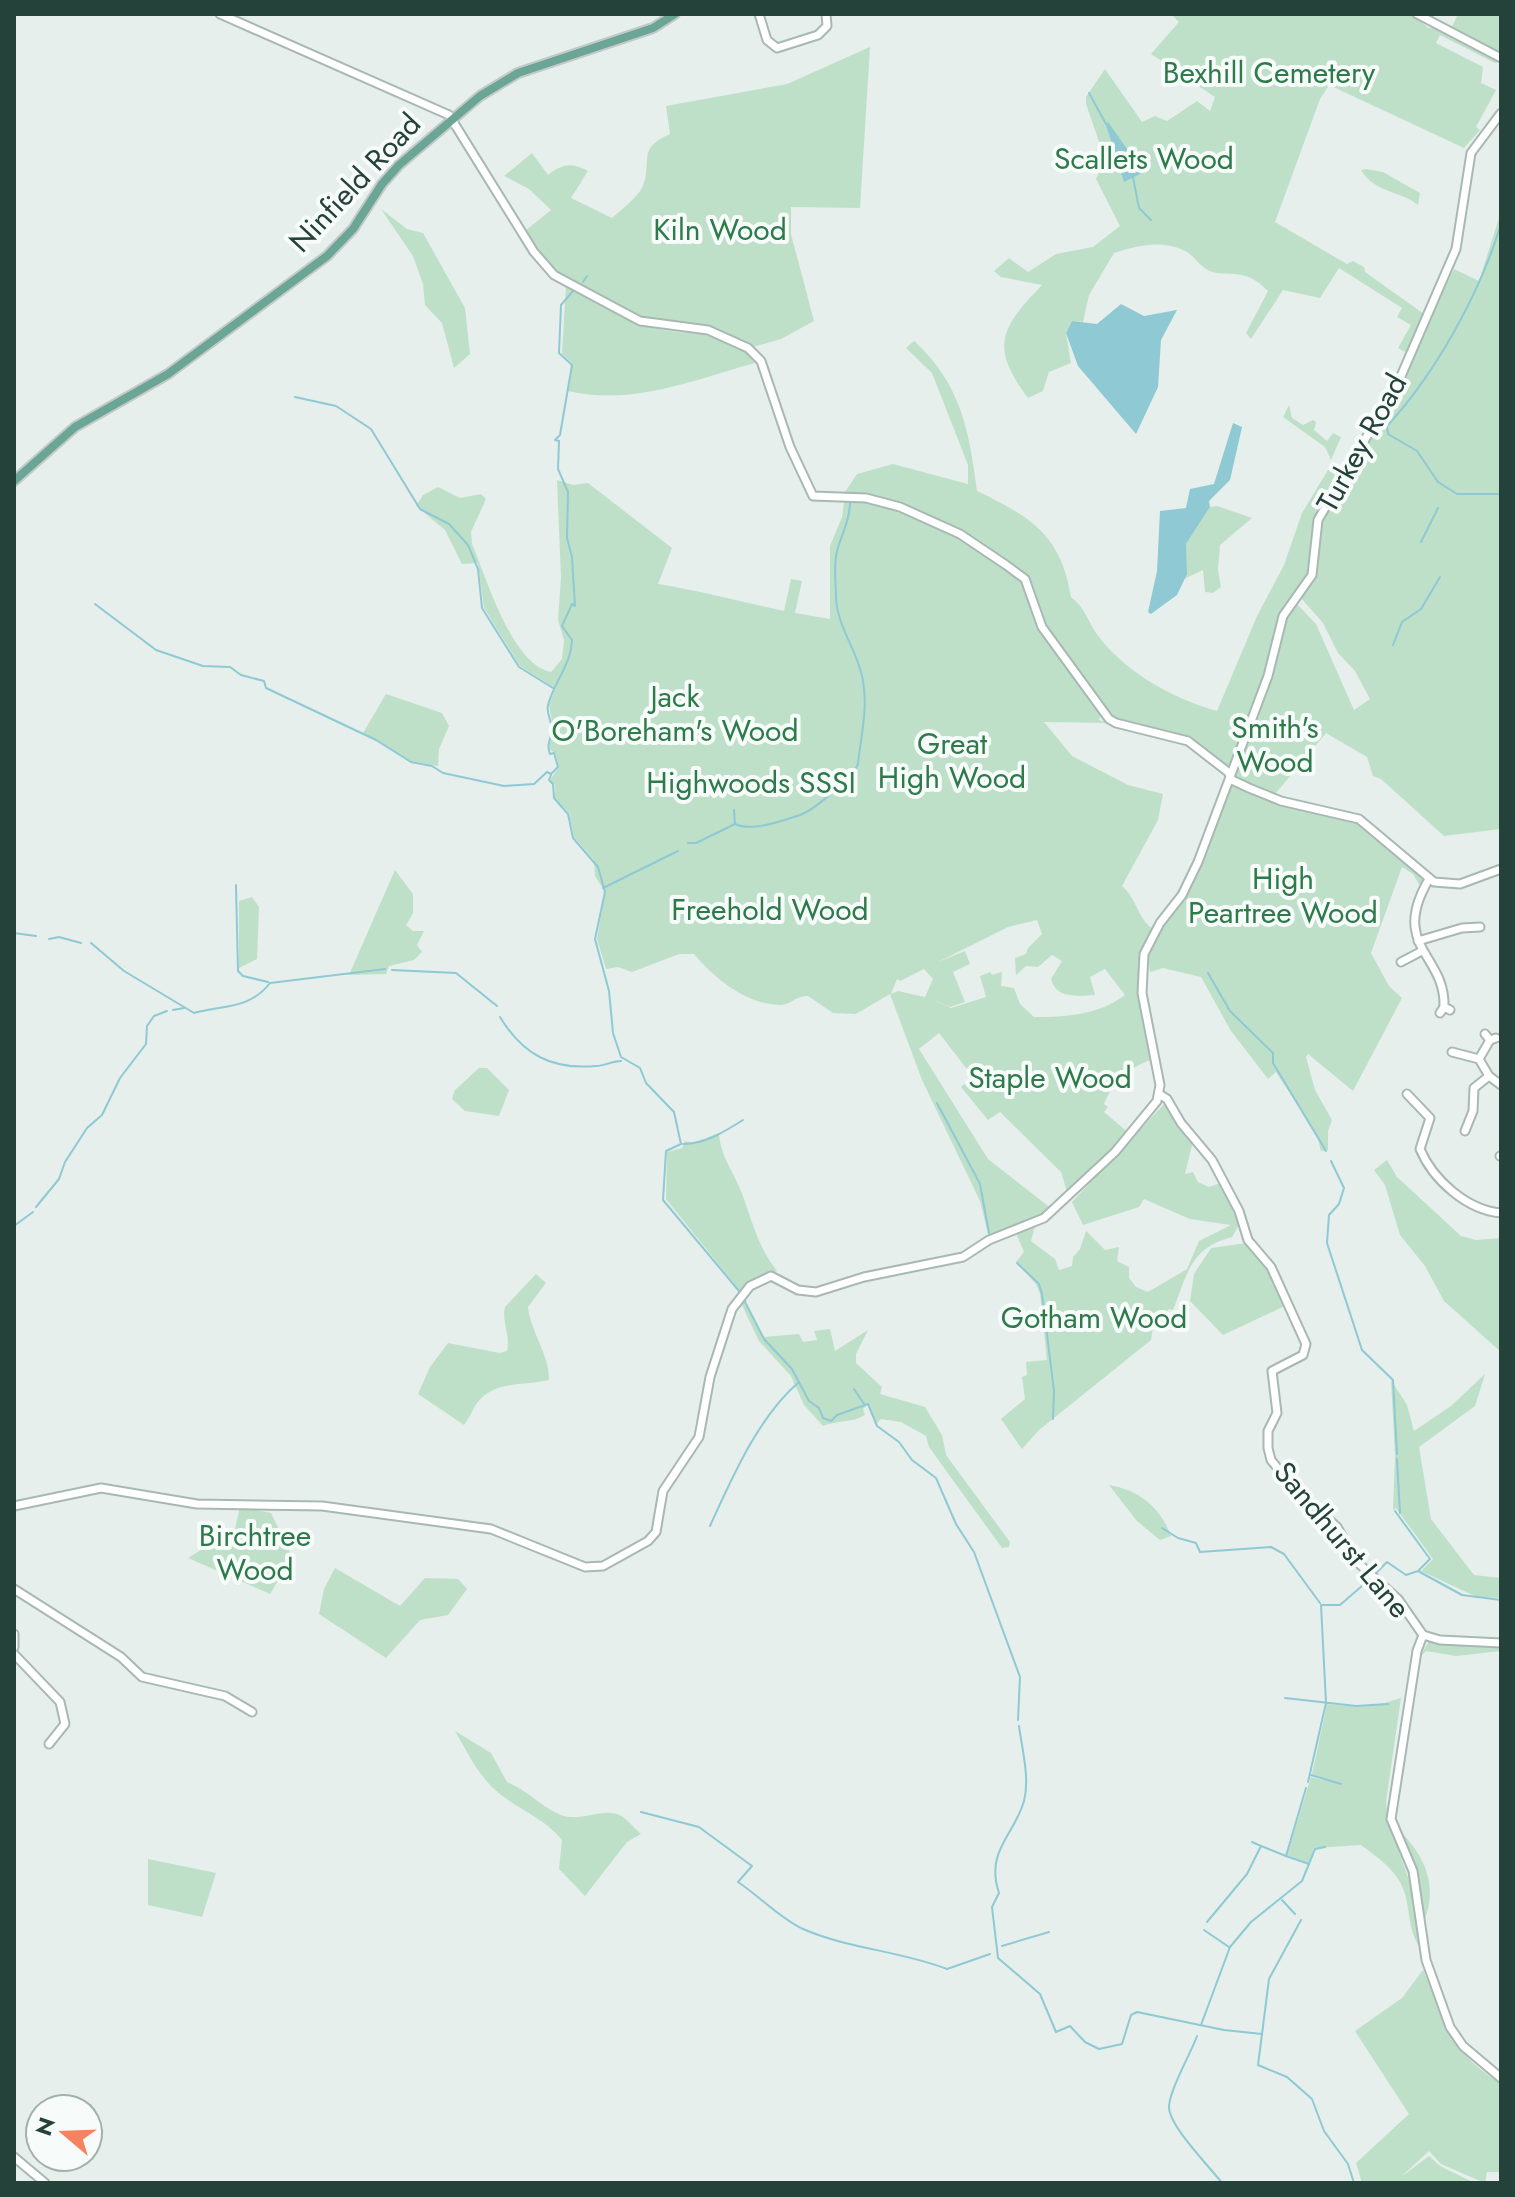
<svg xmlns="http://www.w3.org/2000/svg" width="1515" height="2197" viewBox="0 0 1515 2197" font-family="Jost,sans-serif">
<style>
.green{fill:#bfe0c8;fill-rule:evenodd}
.water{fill:#8ec9d4}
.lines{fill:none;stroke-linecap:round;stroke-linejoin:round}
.stream{stroke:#8ec9d4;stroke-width:2}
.minor-casing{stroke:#a8b8b2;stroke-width:11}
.major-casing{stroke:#c2cac8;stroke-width:12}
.minor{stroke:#fff;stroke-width:7}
.major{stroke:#6aa596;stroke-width:8}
.labels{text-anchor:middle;stroke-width:8;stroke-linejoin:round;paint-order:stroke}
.park-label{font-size:30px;fill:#2d7a4b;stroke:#f7fbf9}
.street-label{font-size:30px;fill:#24423a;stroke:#f7fbf9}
</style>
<rect width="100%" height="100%" fill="#e6efeb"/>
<g class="green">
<path d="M1171 14H1413L1428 28H1438L1501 61 1495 63 1440 35 1436 43 1483 67 1481 83 1496 90 1476 127 1480 130 1464 148 1329 85 1320 99 1275 222 1347 264 1353 261 1364 267 1365 272 1424 314 1407 353 1398 348 1411 325 1397 317 1402 308 1339 268 1320 298 1283 290 1251 339 1246 333 1268 291C1243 264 1223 280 1206 269 1199 265 1195 257 1187 252 1164 239 1138 245 1114 253L1089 295 1083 322 1072 321 1066 333 1071 363 1049 372 1043 391 1028 398C989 346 1001 328 1042 285L1001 277 994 271 1009 258 1028 272 1056 254 1093 247 1120 226 1096 179 1105 159 1086 104V97L1105 69 1142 122 1155 116 1167 121 1197 101 1210 111 1215 97 1151 54 1179 22Z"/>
<path d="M1458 14H1501V56L1450 31Z"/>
<path d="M870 47 860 208 791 207V234L814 321 781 339 753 347 708 328 651 322 557 274 525 231 551 210 529 189 504 176 532 153 548 175C562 164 572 162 588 171L571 198 612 218C621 210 638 197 643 186 653 160 636 149 670 134L666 106 787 84Z"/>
<path d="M1366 169 1383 172 1420 193 1418 205C1404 192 1374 193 1361 170Z"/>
<path d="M381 209 407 229 423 233 465 308 470 354 454 368 442 323 425 305 423 284 413 256Z"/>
<path d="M1501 212V829L1444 836 1381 779 1373 776 1367 757 1326 733 1276 793 1247 785 1236 777 1235 769 1283 626 1295 602 1316 624 1354 710 1370 699 1355 671 1338 653 1323 623 1301 598 1315 576 1321 521 1355 468 1454 269 1479 281Z"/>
<path d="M566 284C590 297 614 313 639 323 679 341 724 322 755 363 693 380 633 406 568 391L572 363 562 354Z"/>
<path d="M914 341C961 384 969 430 977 491 1031 517 1061 535 1071 597 1085 608 1087 619 1096 633 1123 671 1173 699 1217 711L1257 616 1284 565 1302 513 1331 465 1345 471 1317 520 1309 574 1280 612 1268 665 1231 764 1224 767 1189 738 1134 727 1112 717 1044 626 1027 578 1009 563 891 501 845 492 857 474 893 464 968 484V465L932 373 906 348Z"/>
<path d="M1289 405 1292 418 1303 425 1313 420 1316 422 1314 430 1327 441 1333 433 1341 437 1331 460 1325 447 1283 417Z"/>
<path d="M557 480 573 485 588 483 672 548 658 584C701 591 742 602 784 611L791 579 802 581 795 613 830 619V546L842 517 844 503 849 499 898 509 964 539 1022 580 1044 633 1101 713 1099 720 1110 723 1044 722 1072 756 1128 785 1163 794 1158 820 1122 886C1136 897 1138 919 1152 928 1130 979 1141 1010 1151 1060 1128 1068 1114 1080 1104 1104L1108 1107 1104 1112 1130 1134 1068 1195 1061 1172 1000 1112 988 1120 961 1087 973 1077 939 1033 919 1049 988 1159 1052 1209 989 1238 980 1201 922 1080 890 994 856 1014 833 1013 808 996C797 995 791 1005 779 1005 746 1004 714 978 694 954H679L632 972 618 967 606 969 597 939 605 892 595 876 594 860 574 837 569 813 555 798V785L550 780 559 767 555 753 549 749 553 728 549 705 555 688 520 666 484 608 478 563 462 564 445 530 416 506 423 495 438 487 460 498 481 494 486 499 471 532 472 544C487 578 511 664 551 672L562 659 564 640 558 620 561 577ZM1037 920 1042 934 1028 948 1026 954 1015 958 1016 975 1026 966 1038 967 1052 955 1062 961 1051 979C1056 999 1078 996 1095 995L1090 977 1105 969 1125 995C1098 1015 1067 1017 1034 1017L1020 1004 1014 988 1001 986 1002 972 992 975 990 972 980 976 986 997 951 1008 930 998 950 1007 965 1002 953 972 970 964 965 951 938 962 1008 927ZM924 969 933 979 925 997 898 991 891 994 897 979 900 981Z"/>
<path d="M1217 506 1252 518 1220 545 1218 570 1221 587 1213 593 1205 592 1203 570 1184 579 1186 544 1210 507Z"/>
<path d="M386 694 442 713 449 726 439 749 438 766 411 761 363 733Z"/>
<path d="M1234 785 1357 822 1382 840 1423 880 1420 886 1413 874 1402 867 1371 953 1389 986 1402 998 1353 1091 1308 1054 1306 1057 1315 1090 1332 1120 1328 1131V1150L1321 1151 1317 1135 1276 1072 1268 1079 1231 1031 1201 977 1163 968 1150 972 1148 952 1159 928 1181 901 1229 786Z"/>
<path d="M395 870 413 894V913L406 925 413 931H424L417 945 422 952 414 960 389 966 386 974 349 975Z"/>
<path d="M252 897 259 907 257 959 239 968V901Z"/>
<path d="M479 1068H487L509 1090 499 1116 465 1111 452 1099 455 1090Z"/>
<path d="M1166 1102 1193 1141 1185 1174 1193 1172 1198 1182 1209 1187 1221 1183 1239 1225 1232 1237C1190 1248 1188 1273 1173 1310L1169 1309 1163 1317 1160 1315 1154 1321 1151 1340 1039 1430 1022 1449 1001 1419 1025 1399 1022 1377 1027 1375 1026 1362 1047 1360 1040 1294 1036 1284 1016 1262 1024 1252 1016 1233 1035 1226 1031 1241 1055 1259 1059 1270 1072 1266 1073 1257 1080 1249 1086 1231 1105 1250 1119 1247 1117 1261 1129 1267V1278L1136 1287 1148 1292 1187 1269 1199 1241 1231 1225 1190 1219 1144 1199 1139 1207 1083 1225 1072 1202Z"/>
<path d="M719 1133C720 1155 733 1171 741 1191 752 1219 757 1246 777 1271L758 1277 740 1291 666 1199 667 1152 682 1148 685 1141 693 1143Z"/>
<path d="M1387 1160 1397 1177 1461 1236 1476 1240 1501 1238V1352L1444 1301 1425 1266 1400 1235 1385 1185 1374 1170Z"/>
<path d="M1247 1243 1266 1262 1285 1306 1223 1335 1190 1301 1194 1274 1211 1248Z"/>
<path d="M536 1274 546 1283 528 1307C531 1333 550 1356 549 1380 525 1386 494 1380 477 1403 472 1410 470 1418 464 1425L418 1394 430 1367 448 1343 500 1353 507 1351C511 1335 501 1320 505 1307Z"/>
<path d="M742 1298 763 1337 799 1334 803 1342 817 1340 814 1331 830 1329 835 1351 868 1330 856 1354V1363L882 1387 880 1394 925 1407 942 1435 946 1455 1010 1542 1009 1547 1002 1548 929 1447 926 1436 901 1422 881 1419 876 1424 868 1404 863 1409 865 1415C853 1423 837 1420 823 1426L804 1405 791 1376 759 1341 740 1301Z"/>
<path d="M1485 1374 1475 1406 1419 1447 1431 1519 1474 1575 1501 1578V1598L1477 1597 1421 1571 1433 1559 1396 1508 1393 1510 1395 1456 1391 1380 1407 1405 1414 1431 1451 1406Z"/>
<path d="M1109 1485C1139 1490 1160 1507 1171 1536L1160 1540 1137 1521Z"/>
<path d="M240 1507 271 1513 292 1557 270 1594 188 1558 235 1529Z"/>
<path d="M335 1568 400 1606 425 1578 458 1579 467 1589 448 1615 420 1620 386 1658 319 1614 324 1589Z"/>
<path d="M1429 1641 1501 1646V1651L1456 1656 1426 1651 1419 1658Z"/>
<path d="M1401 1698 1386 1802 1388 1821 1411 1886 1419 1946C1408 1929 1410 1909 1404 1891 1397 1870 1378 1858 1361 1845L1314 1848 1309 1863 1287 1855 1311 1777 1337 1783 1312 1774 1327 1704C1361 1708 1371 1708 1401 1698Z"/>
<path d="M455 1731 491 1753 507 1782C528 1790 541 1807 561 1815 581 1823 606 1805 623 1817 629 1821 635 1829 641 1834L627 1842 585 1896 559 1869 562 1840C544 1818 521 1811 500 1794 479 1778 468 1753 455 1731Z"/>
<path d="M1399 1830C1424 1855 1438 1884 1425 1919H1422L1419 1884Z"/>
<path d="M148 1859 216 1873 202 1917 148 1905Z"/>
<path d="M1423 1970C1447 2025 1447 2049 1501 2084V2172H1487L1485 2183 1441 2164 1429 2151 1401 2177 1429 2156 1440 2166 1475 2183H1362L1356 2163 1409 2114 1355 2031 1402 1998Z"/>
</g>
<g class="water">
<path d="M1108 122 1142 170 1140 174 1124 182 1106 125Z"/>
<path d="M1121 304 1144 316 1177 310 1161 340 1158 387 1136 434 1078 366 1066 333 1072 321 1097 324Z"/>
<path d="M1233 423 1242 427 1230 480 1209 501 1210 507 1186 544 1187 574 1177 595 1151 614 1148 612 1157 571 1160 511 1186 508 1190 489 1214 484Z"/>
</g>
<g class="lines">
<g class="stream">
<path d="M1089 93 1106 124"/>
<path d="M1133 177 1139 208 1151 220"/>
<path d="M1501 224C1480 293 1436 373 1387 426L1388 434 1417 451 1438 482 1457 494H1501"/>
<path d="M583 282 587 276"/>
<path d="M295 397 336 406 371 429 420 509 449 524 468 545 478 569 482 608 519 667 553 688"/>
<path d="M1421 542 1438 508"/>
<path d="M95 604 156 650 203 666 230 667 241 675 264 681 266 688 376 740 411 762 432 766 443 773 504 786 534 784 547 772 551 774 558 767 554 753 550 754C546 744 551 739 552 730 552 721 546 714 548 705 554 682 571 665 572 640L562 626 572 604 575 606 572 557 567 538 568 492 558 469 559 441 555 440 560 435 572 365 559 353 561 305 573 291"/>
<path d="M1393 645 1402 622 1421 609 1440 577"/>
<path d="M551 775 549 780 553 784 554 798 568 814 573 838 598 867 605 892 595 939 609 991 613 1033 621 1057 640 1068 646 1083 674 1112 681 1144 666 1151 663 1200 739 1291"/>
<path d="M734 810 735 824"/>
<path d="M688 843H696L735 824C753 832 781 821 800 815 812 811 856 776 858 763 861 737 868 708 863 681 859 653 838 629 836 599 836 587 834 569 836 556 839 538 850 523 850 503"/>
<path d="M236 885 238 971 243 976 268 982"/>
<path d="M603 888 678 851"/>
<path d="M14 933 36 936"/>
<path d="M49 939 59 937 81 943"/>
<path d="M91 943 124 971 194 1013C224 1005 250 1009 270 983L385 969"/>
<path d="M392 970 456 973 497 1006"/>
<path d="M1208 973 1230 1011 1273 1053V1063L1326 1151"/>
<path d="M173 1010 184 1008"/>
<path d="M500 1017C523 1055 552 1070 596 1066 605 1066 611 1061 621 1061"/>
<path d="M937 1103 980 1184 989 1233"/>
<path d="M683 1144C705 1144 724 1132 743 1120"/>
<path d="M1331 1161 1344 1188 1339 1204 1329 1215 1327 1243 1362 1350 1393 1380 1397 1454"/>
<path d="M36 1207 59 1179 65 1162 87 1128 102 1115 120 1078 146 1044 147 1026 154 1016 167 1011"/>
<path d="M14 1226 33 1212"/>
<path d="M1017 1263 1039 1284 1042 1294 1054 1391 1053 1419"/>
<path d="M744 1300 764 1339 792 1369 809 1401 819 1408 823 1418 831 1421 837 1415 868 1404 877 1426 899 1442 912 1460 936 1478 956 1524 974 1552 1020 1677 1018 1720"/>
<path d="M854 1389 864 1404"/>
<path d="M1397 1459 1400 1513"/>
<path d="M1395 1511 1430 1559 1419 1570"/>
<path d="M710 1526C732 1478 758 1417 799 1382"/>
<path d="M1162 1528 1178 1538 1196 1543 1200 1552 1271 1547 1284 1554 1320 1603"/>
<path d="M1375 1574 1387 1562 1406 1575 1418 1571 1462 1595 1501 1600"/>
<path d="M1285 1698 1356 1706 1388 1704"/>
<path d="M1019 1726C1022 1749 1030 1778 1024 1801 1014 1836 985 1851 999 1893L992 1907 998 1958 1040 1994 1056 2032 1070 2026 1085 2042 1099 2049 1122 2044 1131 2015 1137 2012 1224 2030 1262 2034 1258 2065 1287 2077 1312 2099 1324 2131 1348 2164 1354 2183"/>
<path d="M1311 1775 1341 1784"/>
<path d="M1308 1782 1326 1703 1321 1605H1340L1370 1579"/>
<path d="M1306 1788 1286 1856 1309 1864"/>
<path d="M641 1812 699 1827 752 1866 738 1882C759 1896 781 1919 803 1929 849 1949 901 1951 947 1969L990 1954"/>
<path d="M1252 1842 1261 1846"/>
<path d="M1282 1900 1295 1914"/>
<path d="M1207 1922 1247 1874 1261 1846 1286 1856"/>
<path d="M1204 1930 1229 1947"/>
<path d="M1002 1946 1049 1932"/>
<path d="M1201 2025 1230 1947 1251 1922 1302 1881 1315 1849 1325 1847"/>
<path d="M1262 2034 1269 1979 1301 1920"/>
<path d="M1197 2036C1191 2053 1169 2091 1169 2107 1169 2126 1209 2166 1222 2183"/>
</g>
<g class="minor-casing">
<g id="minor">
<path d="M220 14 449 115 534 252 554 275 640 321 708 330 748 348 761 361 790 447 813 496 866 498 900 507 960 534 1006 565 1025 579 1042 627 1109 719 1116 723 1188 741 1228 772 1232 780 1249 788 1281 801 1359 819 1434 882 1460 884 1501 869"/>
<path d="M759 14 767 40 777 48 818 35 827 26 826 14"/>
<path d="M1417 14 1501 58"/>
<path d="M1429 879C1389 947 1446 954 1444 1007"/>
<path d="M1418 941 1462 928 1480 927"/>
<path d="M1401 962 1422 951"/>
<path d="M1440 1013 1444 1007 1450 1010"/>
<path d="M1485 1034 1490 1040 1496 1038"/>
<path d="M1452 1052 1479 1059 1489 1076 1501 1085"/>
<path d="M1479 1059 1490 1040"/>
<path d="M1159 1094 1167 1099 1181 1123 1212 1160 1239 1211 1248 1240 1271 1267 1306 1344 1303 1355 1272 1371 1277 1413 1268 1431V1448L1271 1460 1291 1485 1337 1527 1357 1562 1398 1599 1423 1635 1440 1640 1501 1643"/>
<path d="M1407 1094 1430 1118 1420 1149C1433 1180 1467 1210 1501 1213"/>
<path d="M1465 1131 1473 1111 1474 1088 1489 1076"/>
<path d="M1500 1156H1501"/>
<path d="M14 1506 101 1488 197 1504 322 1506 491 1529 585 1567 603 1566 648 1541 656 1532 663 1491 699 1437 710 1377 732 1309 750 1286 771 1276 798 1290 816 1292 864 1277 963 1257 989 1240 1044 1218 1115 1152 1157 1101 1160 1085 1142 993 1144 954 1160 923 1182 895 1198 862 1268 676 1283 616 1312 575 1318 520 1398 383 1456 249 1471 153 1501 113"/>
<path d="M14 1589 121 1657 142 1677 225 1696 252 1712"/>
<path d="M14 1634V1647"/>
<path d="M1423 1635 1417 1651 1391 1819 1413 1871 1426 1960 1450 2027 1463 2046 1501 2078"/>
<path d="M14 1654 60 1702 65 1724 49 1744"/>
<path d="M14 2157 45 2183"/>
</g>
</g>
<g class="major-casing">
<path id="major" d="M14 481 75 427 168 374 327 256 353 229 382 184 399 165 480 96 518 73 653 28 675 14"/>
</g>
<use href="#minor" class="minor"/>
<use href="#major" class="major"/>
</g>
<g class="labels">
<g class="park-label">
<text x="1269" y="83">Bexhill Cemetery</text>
<text x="1144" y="169">Scallets Wood</text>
<text x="720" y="240">Kiln Wood</text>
<text x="675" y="707">Jack<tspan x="675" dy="34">O'Boreham's Wood</tspan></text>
<text x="1275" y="738">Smith's<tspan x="1275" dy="34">Wood</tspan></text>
<text x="952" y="754">Great<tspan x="952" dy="34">High Wood</tspan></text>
<text x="751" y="793">Highwoods SSSI</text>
<text x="1283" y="889">High<tspan x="1283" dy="34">Peartree Wood</tspan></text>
<text x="770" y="920">Freehold Wood</text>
<text x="1050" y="1088">Staple Wood</text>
<text x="1094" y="1328">Gotham Wood</text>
<text x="255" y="1546">Birchtree<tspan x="255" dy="34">Wood</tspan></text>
</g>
<g class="street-label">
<text transform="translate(355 183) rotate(-47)" y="10">Ninfield Road</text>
<text transform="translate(1362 443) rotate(-61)" y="10">Turkey Road</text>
<text transform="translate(1342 1540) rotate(50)" y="10">Sandhurst Lane</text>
</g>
</g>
<rect width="1515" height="2197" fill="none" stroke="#24423a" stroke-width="32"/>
<g transform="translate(64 2133) rotate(289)"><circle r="38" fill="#f7fbf9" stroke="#a3b1ad" stroke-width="2"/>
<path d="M0-6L14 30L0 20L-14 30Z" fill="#f4845f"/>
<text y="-12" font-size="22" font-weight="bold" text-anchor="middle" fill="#24423a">N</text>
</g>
</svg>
